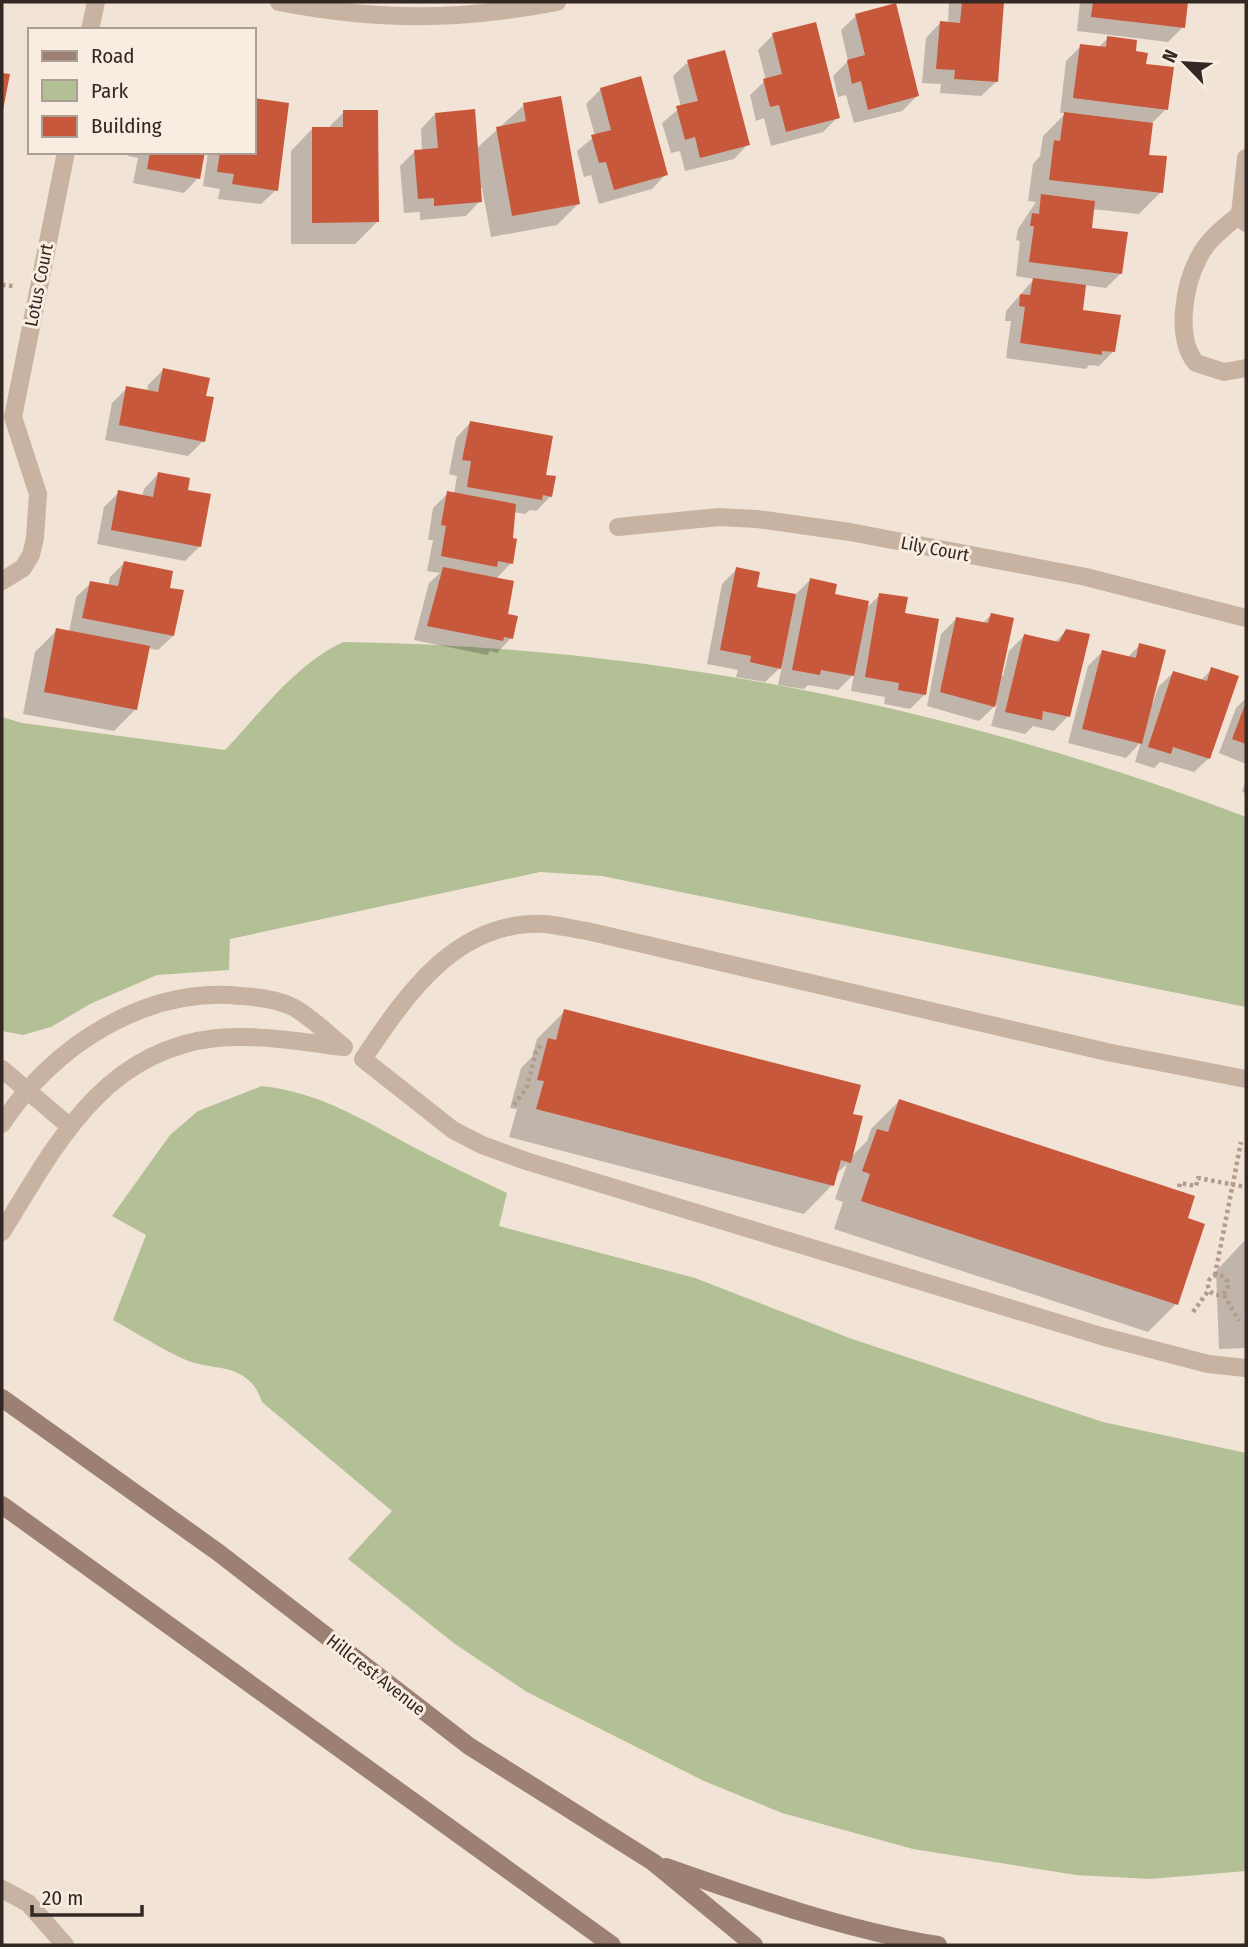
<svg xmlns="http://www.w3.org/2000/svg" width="1248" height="1947" viewBox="0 0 1248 1947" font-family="'Fira Sans Condensed',sans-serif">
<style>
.green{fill:#b3bf95}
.shadow{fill:#0003}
.building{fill:#c8583b}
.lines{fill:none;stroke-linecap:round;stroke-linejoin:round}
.path{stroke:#b49c8c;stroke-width:4.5;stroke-dasharray:3.5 3.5;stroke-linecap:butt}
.lane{stroke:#c8b2a1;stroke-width:18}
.street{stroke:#c8b2a1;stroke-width:18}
.secondary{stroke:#9c8073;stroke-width:18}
.labels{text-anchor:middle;stroke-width:6;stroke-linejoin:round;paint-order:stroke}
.street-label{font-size:18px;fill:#332824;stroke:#f9ede1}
</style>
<rect width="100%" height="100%" fill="#f1e3d5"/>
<g class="green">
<path d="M343 642C651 646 958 707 1246 817V1007L602 876 540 872 230 939 229 970 157 975 90 1004 51 1027 23 1035 2 1031V717L22 723 225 750C261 712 295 665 343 642Z"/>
<path d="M262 1086C322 1093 363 1120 415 1148 446 1164 476 1178 507 1193L499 1226 695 1278 852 1339 1103 1422 1246 1453V1871L1150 1879 1076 1875 913 1849 782 1813 704 1781 527 1692 455 1644 348 1559 392 1511 262 1402C258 1391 254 1383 243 1376 226 1365 205 1368 186 1360 161 1349 137 1333 113 1320L146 1235 112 1216 170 1135 198 1111Z"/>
</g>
<g class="shadow">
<path d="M949 2H1002L996 82 981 96 940 93 941 84 922 83 926 38 940 23 948 24Z"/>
<path d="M1080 2H1186L1183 27 1168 42 1077 31Z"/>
<path d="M856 16 917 96 902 111 854 123 846 95 838 97 833 76 848 61 841 30Z"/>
<path d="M773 35 838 117 823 132 771 146 764 118 756 121 750 95 766 80 758 50Z"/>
<path d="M1108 38 1135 52 1166 109 1151 124 1147 156 1161 192 1139 214 1092 209 1090 229 1121 273 1106 288 1084 285 1081 311 1114 351 1099 366 1089 365 1086 369 1006 358 1011 321H1005L1006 311 1034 279 1016 276 1020 241 1016 240 1018 229 1036 202 1028 201 1033 164 1040 156 1043 136 1066 113H1060L1066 61 1081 46 1098 48Z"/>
<path d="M688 62 748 144 734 159 685 171 680 151 671 153 662 123 681 107 673 76Z"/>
<path d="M640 78 666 174 652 189 599 204 591 175 584 177 577 151 595 136 586 104 600 90Z"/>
<path d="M254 100 287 104 276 190 261 204 218 199 220 189 203 186 208 152H254Z"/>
<path d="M524 105 579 203 557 225 491 237 482 188 479 189 480 201 466 216 420 220V212L404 213 400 166 415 151H422L421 129 435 114 476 149Z"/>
<path d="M344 112 377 222 355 244H291V151L312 129H327Z"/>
<path d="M129 152H203L198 178 184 193 133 183 138 158 128 156Z"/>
<path d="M163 370 204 397 203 441 188 456 105 440 112 403 127 388 147 392 148 385Z"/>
<path d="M470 423 544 476 551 496 536 511 530 510 525 514 514 512 511 563 496 579 511 638 497 653 490 651 487 655 414 640 429 583 440 573 427 571 433 540H428L433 508 448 493 454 494 457 476 449 474 456 438Z"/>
<path d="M158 474 186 491 200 546 185 561 97 544 104 507 119 492 142 497 144 489Z"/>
<path d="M124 563 168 589 173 636 158 650 148 648 136 709 114 731 23 714 35 652 57 630 69 632 76 597 91 583 108 586 110 577Z"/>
<path d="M737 569 755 588 794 596 810 580 833 596 866 608 880 595 903 615 925 694 910 709 884 704 885 697 851 691 854 674 838 690 808 685 804 689 778 685 782 666 765 682 736 677 738 670 707 664 722 584Z"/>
<path d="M991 615 1000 675 1003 676 1009 651 1024 636 1054 643 1066 631 1068 716 1054 731 1033 726 1025 734 991 726 997 704 979 721 927 706 941 634 956 619 982 624Z"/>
<path d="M1140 645 1151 702 1153 703 1158 687 1173 673 1200 681 1212 669 1209 758 1194 772 1160 762 1154 768 1135 762 1141 742 1126 758 1068 743 1088 666 1102 652 1127 658Z"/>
<path d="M1246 698V764L1219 753 1236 708Z"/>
<path d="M1246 780V793L1242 792Z"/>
<path d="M565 1011 851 1115 850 1158 867 1141 871 1129 899 1101 1176 1304 1148 1332 834 1229 843 1202 835 1199 847 1164 834 1176 832 1185 804 1214 509 1137 517 1109 510 1108 521 1068 532 1057 537 1039Z"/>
<path d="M1246 1239V1348L1219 1349 1216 1271Z"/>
</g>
<g class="building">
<path d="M962 2H1004L998 82 954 79 955 70 936 69 940 21 960 23Z"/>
<path d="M1093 2H1188L1185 28 1091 17Z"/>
<path d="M896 3 919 96 868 110 861 81 852 84 847 60 865 55 855 14Z"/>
<path d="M816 22 840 118 786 132 779 105 770 107 763 79 782 74 772 33Z"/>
<path d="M1107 36 1137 40 1136 51 1148 53 1146 64 1174 67 1168 110 1073 98 1080 44 1106 47Z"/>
<path d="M725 50 750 145 700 158 695 137 685 140 676 106 698 101 687 60Z"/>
<path d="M2 73 10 74 3 110H2Z"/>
<path d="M641 76 668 175 614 190 606 162 599 163 591 135 611 130 600 88Z"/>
<path d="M561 96 580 204 512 216 496 127 526 121 523 103Z"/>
<path d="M254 98 289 103 278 191 232 184 234 174 217 172 220 152H254Z"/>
<path d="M475 109 482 202 434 206V198L418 199 414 150 438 148 435 113Z"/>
<path d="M343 110H378L379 222 312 223V127H343Z"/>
<path d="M1064 112 1153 123 1149 155 1167 156 1163 193 1049 180 1054 140 1060 141Z"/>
<path d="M150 152H205L200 179 147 169Z"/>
<path d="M1041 194 1095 201 1092 228 1128 232 1122 274 1029 262 1034 226H1030L1032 213 1039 214Z"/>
<path d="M1033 278 1086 285 1083 310 1121 315 1115 352 1102 351V355L1020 343 1025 307 1019 306 1020 294 1030 295Z"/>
<path d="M163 368 210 378 206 396 214 397 205 442 119 425 126 386 158 392Z"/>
<path d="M470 421 553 436 546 475 556 476 552 497 543 495 542 500 467 487 471 461 462 460Z"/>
<path d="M158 472 190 478 188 490 211 494 201 547 111 530 118 490 153 497Z"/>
<path d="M447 491 516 504 513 538 517 539 513 564 498 561 497 567 441 556 446 526 441 525Z"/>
<path d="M124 561 173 571 170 588 184 590 174 636 82 618 90 581 118 586Z"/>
<path d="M443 567 514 581 508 614 518 616 513 639 504 637 503 641 427 626Z"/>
<path d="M736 567 760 572 757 587 796 594 781 669 750 662 751 656 720 650Z"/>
<path d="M810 578 837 584 835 594 869 601 854 676 821 670 820 675 792 670Z"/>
<path d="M879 593 908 597 905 613 939 619 926 695 898 690 899 683 865 677Z"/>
<path d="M991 613 1014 618 995 707 940 692 956 617 988 623Z"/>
<path d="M56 628 150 646 137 710 44 692Z"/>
<path d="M1066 629 1090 634 1070 717 1043 711 1042 720 1005 712 1024 634 1059 642Z"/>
<path d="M1139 643 1166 650 1142 744 1082 729 1102 650 1136 658Z"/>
<path d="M1211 667 1239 676 1210 759 1173 747 1171 754 1148 747 1173 671 1207 681Z"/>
<path d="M1246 702V744L1232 739Z"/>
<path d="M564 1009 861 1085 853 1114 863 1116 851 1163 841 1160 834 1186 536 1109 544 1081 537 1080 548 1038 556 1040Z"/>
<path d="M899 1099 1195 1196 1188 1218 1205 1224 1178 1305 861 1201 870 1174 862 1171 877 1129 888 1132Z"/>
</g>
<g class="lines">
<g class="path">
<path d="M2 285 13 286"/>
<path d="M514 1105 527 1087 536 1052 542 1044"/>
<path d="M1179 1187 1180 1183 1196 1186 1198 1178 1246 1187"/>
<circle cx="1218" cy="1285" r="10"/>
<path d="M1215 1275 1241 1142"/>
<path d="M1224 1295 1239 1321"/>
<path d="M1193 1312 1209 1290"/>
</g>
<g class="lane">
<path d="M2 1069 69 1126"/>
<path d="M1246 1079 1107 1052 587 931C573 929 558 925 544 924 456 920 406 995 363 1059L453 1130 482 1145 526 1161 1101 1336 1208 1364 1246 1368"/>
<path d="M2 1124C52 1046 146 986 241 996 258 997 277 999 293 1007 311 1017 328 1034 344 1047 303 1042 257 1034 216 1038 102 1051 56 1145 2 1232"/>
</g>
<g class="street">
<path d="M279 2C376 21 459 21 557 2"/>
<path d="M90 30 96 2"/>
<path d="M1246 158 1240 214 1246 223"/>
<path d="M1240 214C1225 227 1208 239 1199 257 1184 285 1175 338 1196 363L1224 372 1246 368"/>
<path d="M618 527 719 517 757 519 850 532 1086 577 1246 618"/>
<path d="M2 581 23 568 31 555 35 538 38 494 13 417 66 152"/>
<path d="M2 1889 28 1903 65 1945"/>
</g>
<g class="secondary">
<path d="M2 1398 219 1553 469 1746 653 1862 754 1945"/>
<path d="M2 1505 612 1945"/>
<path d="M666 1867C754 1898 846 1930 938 1945"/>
</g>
</g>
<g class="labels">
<g class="street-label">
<text transform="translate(39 285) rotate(-79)" y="6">Lotus Court</text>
<text transform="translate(935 549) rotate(11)" y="6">Lily Court</text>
<text transform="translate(376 1675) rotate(38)" y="6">Hillcrest Avenue</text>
</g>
</g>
<rect width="1248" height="1947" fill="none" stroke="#332824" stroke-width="7"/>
<rect x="28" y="28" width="228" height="126" fill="#f9ede1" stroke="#aa9e95" stroke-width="2"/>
<rect x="42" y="51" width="35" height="10" fill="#9c8073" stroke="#aa9e95" stroke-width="2"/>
<text x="91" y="63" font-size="21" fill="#332824">Road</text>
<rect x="42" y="80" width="35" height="21" fill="#b3bf95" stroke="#aa9e95" stroke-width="2"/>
<text x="91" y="98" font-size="21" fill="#332824">Park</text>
<rect x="42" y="116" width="35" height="21" fill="#c8583b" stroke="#aa9e95" stroke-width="2"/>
<text x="91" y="133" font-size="21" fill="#332824">Building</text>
<g transform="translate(1185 63) rotate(295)" stroke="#f9ede1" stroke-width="5" paint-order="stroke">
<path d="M0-5L12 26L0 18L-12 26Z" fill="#332824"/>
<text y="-10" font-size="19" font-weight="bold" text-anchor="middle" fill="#332824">N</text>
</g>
<path d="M32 1905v10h110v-10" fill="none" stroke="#332824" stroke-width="3.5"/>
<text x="42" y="1905" font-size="21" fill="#332824" stroke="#f9ede1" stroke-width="5" paint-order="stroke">20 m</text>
</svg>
